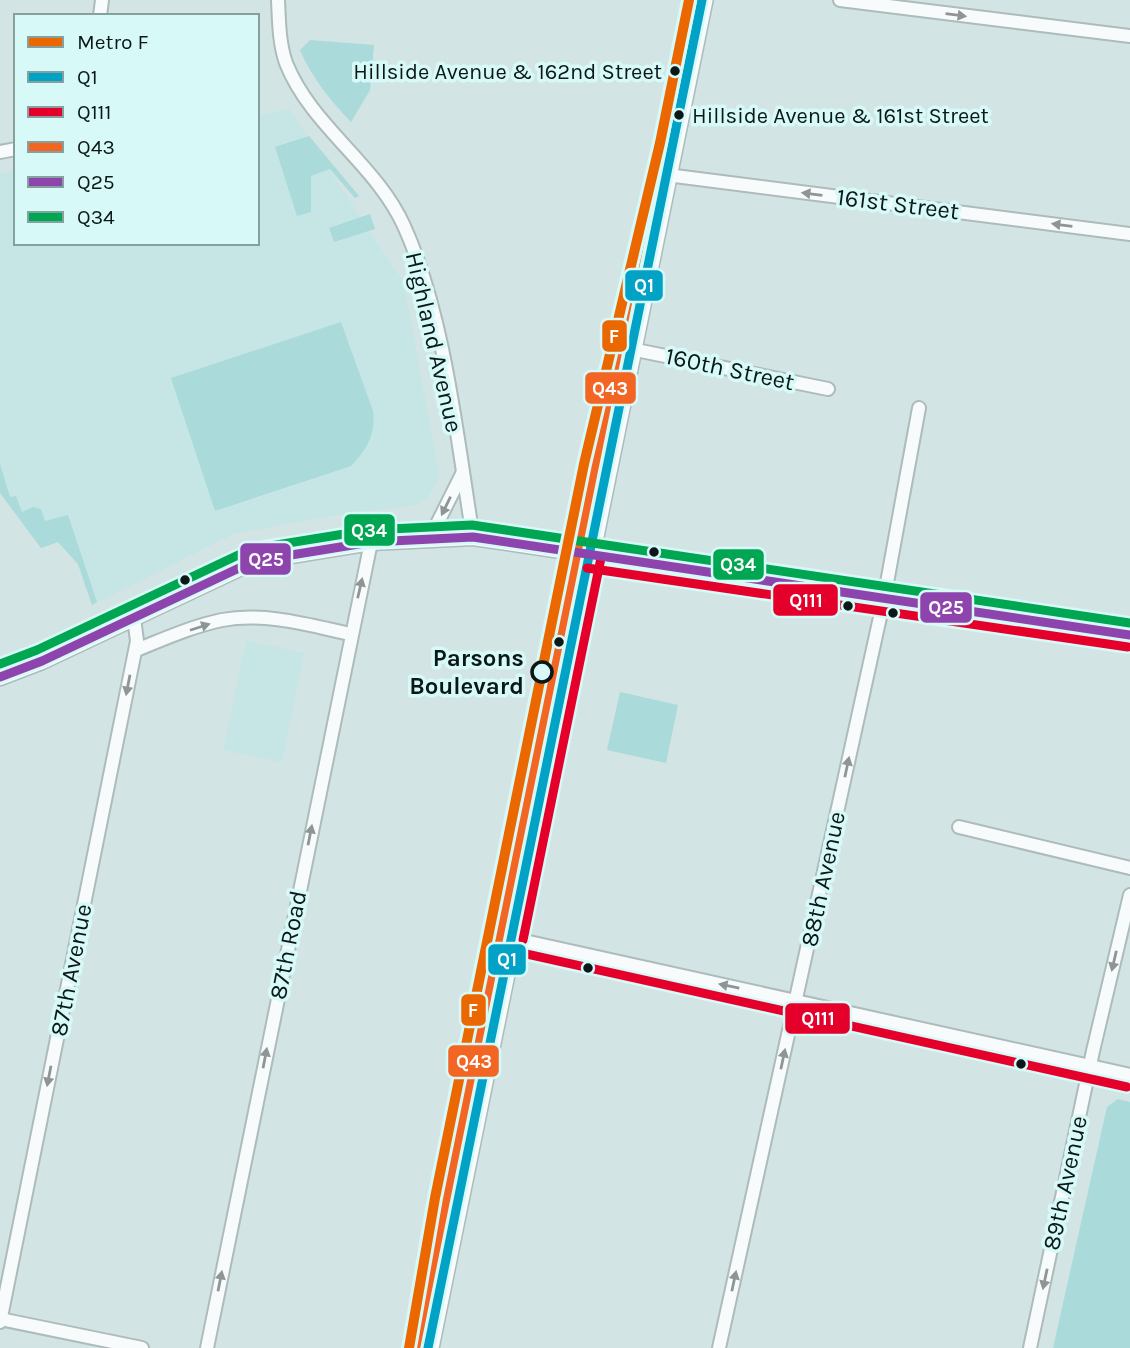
<svg xmlns="http://www.w3.org/2000/svg" width="1130" height="1348" viewBox="0 0 1130 1348" font-family="Karla,sans-serif">
<style>
.built{fill:#c5e6e5}
.green{fill:#aadada}
.lines{fill:none;stroke-linecap:round;stroke-linejoin:round}
.minor-casing{stroke:#adbbbb;stroke-width:16}
.tertiary-casing{stroke:#adbbbb;stroke-width:19}
.primary-casing{stroke:#adbbbb;stroke-width:24}
.minor{stroke:#f8fbfb;stroke-width:12}
.tertiary{stroke:#f8fbfb;stroke-width:16}
.primary{stroke:#f8fbfb;stroke-width:21}
.bus-1-casing{stroke:#d7faf9;stroke-width:14}
.bus-2-casing{stroke:#d7faf9;stroke-width:14}
.bus-3-casing{stroke:#d7faf9;stroke-width:14}
.bus-4-casing{stroke:#d7faf9;stroke-width:14}
.bus-5-casing{stroke:#d7faf9;stroke-width:14}
.bus-1{stroke:#01a2c5;stroke-width:9}
.bus-2{stroke:#e4002b;stroke-width:9}
.bus-3{stroke:#f26522;stroke-width:9}
.bus-4{stroke:#8e44ad;stroke-width:9}
.bus-5{stroke:#00a651;stroke-width:9}
.metro-1-casing{stroke:#d7faf9;stroke-width:16}
.metro-1{stroke:#eb6800;stroke-width:10}
.oneway{fill:#8e9595}
.bus-dot{fill:#0c1818;stroke:#d7faf9;stroke-width:2.5}
.stop-dot{fill:#d7faf9;stroke:#0c1818;stroke-width:3.5}
.labels{text-anchor:middle;stroke-width:7;stroke-linejoin:round;paint-order:stroke}
.bus-label{font-size:22px;fill:#0c1818;stroke:#d7faf9;text-anchor:end}
.street-label{font-size:24px;fill:#0c1818;stroke:#d7faf9}
.stop-label{font-size:24px;font-weight:bold;fill:#0c1818;stroke:#d7faf9;text-anchor:end}
.line-badge{stroke:#d7faf9;stroke-width:2.5}
.badge-label{font-size:19px;text-anchor:middle;font-weight:bold;fill:#fff}
</style>
<rect width="100%" height="100%" fill="#d2e4e4"/>
<g class="built">
<path d="M289 109 404 283 439 474 437 482 428 497 416 505 356 512 235 533 92 605 78 564 58 542 41 548 0 493V174L16 171V243H257V115Z"/>
<path d="M246 641 304 653 282 762 223 750Z"/>
</g>
<g class="green">
<path d="M310 40 374 45 370 90 351 122C330 100 312 78 300 50Z"/>
<path d="M309 136 359 196 355 198 330 169 311 176V212L297 216 275 147Z"/>
<path d="M370 214 375 229 334 242 329 228Z"/>
<path d="M341 322 373 411C376 434 367 449 351 466L215 511 171 378Z"/>
<path d="M0 464 10 497 16 496 22 512 33 507 41 509 45 521 68 515 97 602 92 605 78 564 58 542 41 548 0 493Z"/>
<path d="M620 692 678 705 666 763 607 750Z"/>
<path d="M1118 1099 1130 1102V1348H1053L1107 1107Z"/>
</g>
<g class="lines">
<g class="minor-casing">
<g id="minor">
<path d="M278 0C279 21 279 43 286 63 311 126 376 164 404 226 445 316 457 439 473 537"/>
<path d="M840 0 1130 36"/>
<path d="M100 16 102 0"/>
<path d="M0 152 16 149"/>
<path d="M667 175 1130 234"/>
<path d="M631 349 828 389"/>
<path d="M430 538 462 474"/>
<path d="M136 650C164 639 193 626 222 620 265 612 309 625 350 634"/>
<path d="M959 827 1130 868"/>
<path d="M511 938 1130 1075"/>
<path d="M0 1319 142 1348"/>
<path d="M0 1322 137 641 134 618"/>
<path d="M207 1348 371 542"/>
<path d="M719 1348 884 599 919 408"/>
<path d="M1030 1348 1093 1051 1130 895"/>
</g>
</g>
<g class="tertiary-casing">
<path id="tertiary" d="M0 677 42 661 254 561 371 542 473 537 1130 635"/>
</g>
<g class="primary-casing">
<path id="primary" d="M428 1348 702 0"/>
</g>
<use href="#minor" class="minor"/>
<use href="#tertiary" class="tertiary"/>
<use href="#primary" class="primary"/>
<g class="bus-1-casing">
<path id="bus-1" d="M428 1348 702 0"/>
</g>
<g class="bus-2-casing">
<g id="bus-2">
<path d="M587 568 1128 647"/>
<path d="M523 940 601 558"/>
<path d="M508 950 1127 1087"/>
</g>
</g>
<g class="bus-3-casing">
<path id="bus-3" d="M416 1346 689 0"/>
</g>
<g class="bus-4-casing">
<path id="bus-4" d="M0 677 42 661 254 561 371 542 473 537 1130 635"/>
</g>
<g class="bus-5-casing">
<path id="bus-5" d="M0 664 37 650 251 549 369 530 472 525 1130 623"/>
</g>
<use href="#bus-1" class="bus-1"/>
<use href="#bus-2" class="bus-2"/>
<use href="#bus-3" class="bus-3"/>
<use href="#bus-4" class="bus-4"/>
<use href="#bus-5" class="bus-5"/>
<g class="metro-1-casing">
<path id="metro-1" d="M409 1348 435 1198 584 464 660 143 689 0"/>
</g>
<use href="#metro-1" class="metro-1"/>
</g>
<defs><path id="oneway-solid" d="M-6-.8H1V-3.2L6.5 0L1 3.2V.8H-6Z" transform="scale(1.75)"/></defs>
<g class="oneway">
<use href="#oneway-solid" transform="translate(956 15) rotate(7)"/>
<use href="#oneway-solid" transform="translate(812 194) rotate(-173)"/>
<use href="#oneway-solid" transform="translate(1062 225) rotate(-173)"/>
<use href="#oneway-solid" transform="translate(446 506) rotate(116)"/>
<use href="#oneway-solid" transform="translate(360 588) rotate(-77)"/>
<use href="#oneway-solid" transform="translate(200 627) rotate(-18)"/>
<use href="#oneway-solid" transform="translate(128 685) rotate(101)"/>
<use href="#oneway-solid" transform="translate(847 767) rotate(-78)"/>
<use href="#oneway-solid" transform="translate(310 835) rotate(-79)"/>
<use href="#oneway-solid" transform="translate(1114 961) rotate(103)"/>
<use href="#oneway-solid" transform="translate(729 986) rotate(-168)"/>
<use href="#oneway-solid" transform="translate(265 1058) rotate(-79)"/>
<use href="#oneway-solid" transform="translate(783 1059) rotate(-78)"/>
<use href="#oneway-solid" transform="translate(49 1076) rotate(101)"/>
<use href="#oneway-solid" transform="translate(1045 1279) rotate(102)"/>
<use href="#oneway-solid" transform="translate(220 1281) rotate(-79)"/>
<use href="#oneway-solid" transform="translate(734 1281) rotate(-78)"/>
</g>
<g class="bus-dot">
<circle cx="675" cy="71" r="6"/>
<circle cx="679" cy="115" r="6"/>
<circle cx="654" cy="552" r="6"/>
<circle cx="185" cy="580" r="6"/>
<circle cx="848" cy="606" r="6"/>
<circle cx="893" cy="613" r="6"/>
<circle cx="559" cy="642" r="6"/>
<circle cx="588" cy="968" r="6"/>
<circle cx="1021" cy="1064" r="6"/>
</g>
<circle class="stop-dot" cx="542" cy="672" r="10"/>
<g class="labels">
<g class="bus-label">
<text x="662" y="79">Hillside Avenue &amp; 162nd Street</text>
<text x="692" y="123" text-anchor="start">Hillside Avenue &amp; 161st Street</text>
</g>
<g class="street-label">
<text transform="translate(898 204) rotate(7)" y="8">161st Street</text>
<text transform="translate(434 342) rotate(77)" y="8">Highland Avenue</text>
<text transform="translate(730 369) rotate(12)" y="8">160th Street</text>
<text transform="translate(823 879) rotate(-78)" y="8">88th Avenue</text>
<text transform="translate(288 945) rotate(-79)" y="8">87th Road</text>
<text transform="translate(71 970) rotate(-79)" y="8">87th Avenue</text>
<text transform="translate(1065 1183) rotate(-78)" y="8">89th Avenue</text>
</g>
<g class="stop-label">
<text x="524" y="666">Parsons<tspan x="524" dy="28">Boulevard</tspan></text>
</g>
</g>
<g class="line-badge">
<rect x="624" y="269" width="40" height="33" rx="7" fill="#01a2c5"/>
<rect x="601" y="319" width="27" height="34" rx="7" fill="#eb6800"/>
<rect x="584" y="371" width="53" height="34" rx="7" fill="#f26522"/>
<rect x="343" y="513" width="53" height="34" rx="7" fill="#00a651"/>
<rect x="239" y="542" width="53" height="34" rx="7" fill="#8e44ad"/>
<rect x="712" y="548" width="53" height="33" rx="7" fill="#00a651"/>
<rect x="772" y="583" width="67" height="34" rx="7" fill="#e4002b"/>
<rect x="919" y="591" width="54" height="33" rx="7" fill="#8e44ad"/>
<rect x="487" y="943" width="40" height="33" rx="7" fill="#01a2c5"/>
<rect x="460" y="993" width="27" height="34" rx="7" fill="#eb6800"/>
<rect x="784" y="1002" width="67" height="33" rx="7" fill="#e4002b"/>
<rect x="447" y="1044" width="53" height="34" rx="7" fill="#f26522"/>
</g>
<g class="badge-label">
<text x="644" y="292">Q1</text>
<text x="614" y="343">F</text>
<text x="610" y="395">Q43</text>
<text x="369" y="537">Q34</text>
<text x="266" y="566">Q25</text>
<text x="738" y="571">Q34</text>
<text x="806" y="607">Q111</text>
<text x="946" y="614">Q25</text>
<text x="507" y="966">Q1</text>
<text x="473" y="1017">F</text>
<text x="818" y="1025">Q111</text>
<text x="474" y="1068">Q43</text>
</g>
<rect x="14" y="14" width="245" height="231" fill="#d7faf9" stroke="#86a09f" stroke-width="2"/>
<rect x="28" y="37" width="35" height="10" fill="#eb6800" stroke="#86a09f" stroke-width="2"/>
<text x="77" y="49" font-size="21" fill="#0c1818">Metro F</text>
<rect x="28" y="72" width="35" height="10" fill="#01a2c5" stroke="#86a09f" stroke-width="2"/>
<text x="77" y="84" font-size="21" fill="#0c1818">Q1</text>
<rect x="28" y="107" width="35" height="10" fill="#e4002b" stroke="#86a09f" stroke-width="2"/>
<text x="77" y="119" font-size="21" fill="#0c1818">Q111</text>
<rect x="28" y="142" width="35" height="10" fill="#f26522" stroke="#86a09f" stroke-width="2"/>
<text x="77" y="154" font-size="21" fill="#0c1818">Q43</text>
<rect x="28" y="177" width="35" height="10" fill="#8e44ad" stroke="#86a09f" stroke-width="2"/>
<text x="77" y="189" font-size="21" fill="#0c1818">Q25</text>
<rect x="28" y="212" width="35" height="10" fill="#00a651" stroke="#86a09f" stroke-width="2"/>
<text x="77" y="224" font-size="21" fill="#0c1818">Q34</text>
</svg>
